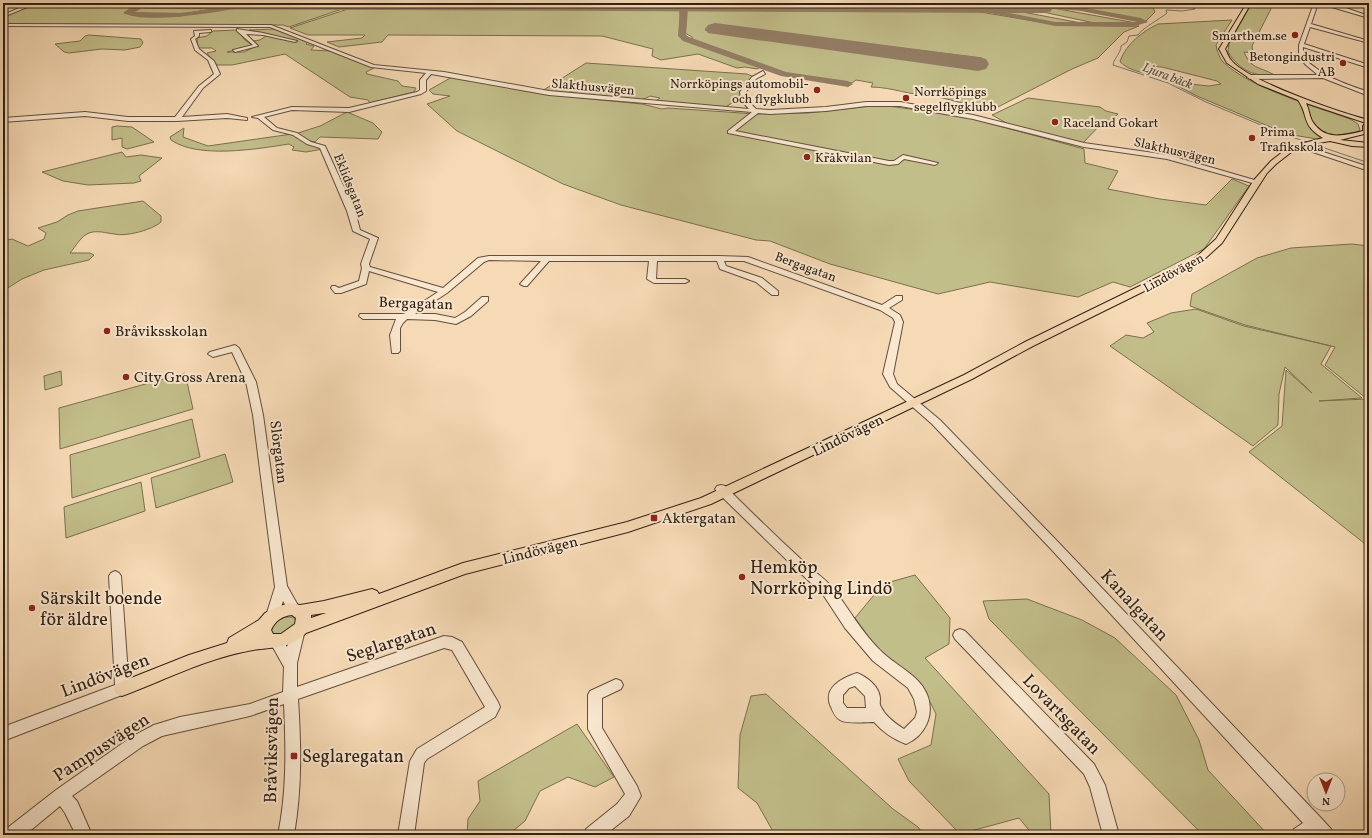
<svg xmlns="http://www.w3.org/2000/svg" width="1372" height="838" viewBox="0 0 1372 838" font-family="Vollkorn,serif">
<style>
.green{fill:#c2be8a;stroke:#797050;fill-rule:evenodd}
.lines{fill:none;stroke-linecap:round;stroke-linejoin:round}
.stream{stroke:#717d73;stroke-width:1}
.taxiway{fill:#937e65;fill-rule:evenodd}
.runway{fill:#937e65;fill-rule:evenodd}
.minor-casing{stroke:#624f3d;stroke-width:2}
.major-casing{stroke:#302115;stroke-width:2}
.minor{fill:#f9e7cf;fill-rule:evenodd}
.major{fill:#f6dab5;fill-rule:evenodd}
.poi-dot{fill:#8f2418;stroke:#f9e7cf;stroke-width:1.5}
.labels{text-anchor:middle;stroke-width:4;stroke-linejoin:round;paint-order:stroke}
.far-poi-label{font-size:13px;fill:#302115;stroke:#f9e7cf;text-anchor:start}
.far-water-label{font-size:13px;font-style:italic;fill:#514f44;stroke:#f9e7cf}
.far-street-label{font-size:13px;fill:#302115;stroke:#f9e7cf}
.street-label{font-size:15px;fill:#302115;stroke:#f9e7cf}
.poi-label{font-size:15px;fill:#302115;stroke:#f9e7cf;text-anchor:start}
.near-poi-label{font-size:18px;fill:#302115;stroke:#f9e7cf;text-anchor:start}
.near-street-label{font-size:18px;fill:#302115;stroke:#f9e7cf}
</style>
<rect width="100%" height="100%" fill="#f6dab5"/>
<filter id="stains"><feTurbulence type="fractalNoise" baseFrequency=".005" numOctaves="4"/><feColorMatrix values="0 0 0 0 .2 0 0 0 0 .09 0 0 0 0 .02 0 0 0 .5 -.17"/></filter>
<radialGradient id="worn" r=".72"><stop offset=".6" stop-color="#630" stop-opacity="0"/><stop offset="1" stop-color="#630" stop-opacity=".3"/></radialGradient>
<g class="green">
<path d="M37 3H117L112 6H134L124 13 131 15 179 16 239 6 348 7 289 27 283 25 3 24V17Z"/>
<path d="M1042 3H1141L1152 6 1155 12 1146 21 1084 9 1046 6Z"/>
<path d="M1252 3H1274L1252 46 1253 53 1244 52C1252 71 1261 66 1276 76 1254 76 1241 72 1228 52L1229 43Z"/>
<path d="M176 6H230C209 10 152 20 133 12L138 8Z"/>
<path d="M354 7 680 8V37L761 67 757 69 745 67 737 68 698 54 661 60 652 56 653 49 602 36 388 35 382 42 339 47 327 42 362 38 365 35H308L290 28Z"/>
<path d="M1047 7 1136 23 1099 24 1029 9 1051 11Z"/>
<path d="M686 8 963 9 1057 25 1139 26 1124 32 1098 58 1072 69 994 109H986L931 95C911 96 892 87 871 87L873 83 856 80 852 83 784 73 693 40 692 37 685 33ZM712 25 982 58 983 59 976 67 705 30Z"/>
<path d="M995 9 1012 10 1081 23H1049L989 12Z"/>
<path d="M1232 20 1216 45C1217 51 1219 57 1223 62 1250 88 1314 106 1350 119L1358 124 1360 130 1357 132 1317 139 1287 134 1197 96 1170 82 1209 86 1221 84 1217 81 1162 67 1147 66V67L1163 74C1155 77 1124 70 1120 61 1127 43 1142 32 1158 24Z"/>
<path d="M275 29 308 42 306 44 314 46 311 50 332 51 374 68 366 72 367 74 398 81 402 86 416 88 414 92 370 103 368 100 350 97 285 54 232 65H216L207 53 216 51 212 48H198L197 38 207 36 213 31 237 30 245 40 253 46 227 52H244L257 46V44L252 41 260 40 269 34 249 30Z"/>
<path d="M89 35 141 39 143 43 140 47 125 50 102 49 69 53 64 52 55 44 80 41 85 36Z"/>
<path d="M586 63 747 74 752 76V77L745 86 744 102 735 101 724 108 654 102 660 98 650 96C634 107 589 95 570 92L567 94 542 91Z"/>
<path d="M452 77 550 95 642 104 662 109 668 108 756 114 808 113 881 105 967 117 1084 149 1085 163 1118 171 1108 189 1160 199 1206 205 1232 179 1249 186 1204 249 1130 287 1113 282 1078 297 990 282 938 294 830 264 770 241 756 240 621 205 563 184 457 131 427 104 450 96 433 94 429 90Z"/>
<path d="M1028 98 1100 107 1106 111 1118 114 1110 121 1102 123 1082 144 1008 124 992 115Z"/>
<path d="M347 112 373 123 382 132 378 139 320 137 315 142 306 140 298 133 320 126Z"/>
<path d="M117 126 132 127 154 142 127 149 122 147V138L112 140V127Z"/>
<path d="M184 128 183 137 208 146 292 134 322 147 323 149 306 152 292 150 294 147 289 144C257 149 198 159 171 140L170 137Z"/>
<path d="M122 152 126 157 141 155 162 158 139 176 141 181 134 183 88 185 63 181 42 172Z"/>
<path d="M143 201 161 216V222C152 230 126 237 114 234 106 233 97 230 89 233 81 236 76 246 70 253H90L94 255 89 260 44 270 22 279 3 291V241L12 239 28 246 44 239 46 233 38 228 57 222 68 215 78 211Z"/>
<path d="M1352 244 1369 246V547L1249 452 1282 426 1286 370 1312 393 1285 367 1279 394 1278 425 1253 446 1110 346 1126 335 1143 338 1154 332 1147 323 1171 313 1196 309 1244 326 1331 346 1321 364 1362 398 1319 401 1367 399 1325 365 1335 347 1245 325 1190 306 1192 294 1257 258 1291 248Z"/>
<path d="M61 371 62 385 45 390 44 376Z"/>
<path d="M185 373 193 409 60 449 59 408Z"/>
<path d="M192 419 200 457 72 498 70 455Z"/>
<path d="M225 454 233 482 156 508 151 478Z"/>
<path d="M141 482 145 511 66 538 64 507Z"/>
<path d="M915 575 950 618 949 644 925 658 1049 794 1051 835H1033L1019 818 960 834 909 781 898 759 931 745 936 714 921 684 881 654 855 618 883 584Z"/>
<path d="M1027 599 1082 620 1115 638 1176 695 1199 740 1208 770 1268 835H1203L989 619 983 601Z"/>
<path d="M286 617H293L297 622 289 634 273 635 271 630C273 623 279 619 286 617Z"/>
<path d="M766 694 893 809 918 827 924 835H775L757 803 738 788 740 735 751 696Z"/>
<path d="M577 724 614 777 595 787 568 777 540 791 525 821 508 835H467L468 819 480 801 478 781Z"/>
</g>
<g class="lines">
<path class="stream" d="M1232 3 1216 7 1189 6 1195 9 1182 11 1166 10 1167 13C1160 19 1141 29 1138 35L1129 36 1127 42 1121 46C1121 53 1114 58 1113 65L1168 83 1206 102 1280 133 1369 163"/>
<g class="taxiway">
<path d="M145 3H164L142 8 135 12 186 13 244 3H261L257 5C233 9 142 27 124 12L137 4Z"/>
<path d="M655 3 684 6 712 3V7H709L688 9 686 35 689 37 786 72 848 81 853 84 848 87 781 76 683 41 678 36 680 9 653 7 652 5Z"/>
<path d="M1026 3C1020 9 1009 11 1002 6L1006 4Z"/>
<path d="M964 4 1055 22H1137L1081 11 1044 8 1040 6 1044 4 1081 7 1141 18 1148 22 1132 27 1055 26 967 8 963 6Z"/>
</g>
<g class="runway">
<path d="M136 3H1051L1053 7 1051 11 1044 13 145 9 138 7Z"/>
<path d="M715 23 978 57 986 59 989 64 986 69 978 71 708 33 705 29 708 25Z"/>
</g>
<g class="minor-casing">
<g id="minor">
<path d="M31 3H37L3 17V15Z"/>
<path d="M1314 3H1369L1337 5 1369 16V18L1318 3 1311 24 1369 41V43L1310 27 1304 44 1369 65V68L1303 47V57C1321 76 1345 84 1369 92V96L1323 78 1250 79 1247 77 1250 75H1318L1306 65 1299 57V45Z"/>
<path d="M3 24 271 25 374 65 444 72 549 91 749 109 741 100 740 92 752 77 763 71 765 74 756 79 746 92 747 100 756 109 770 110 826 107 866 102H900L973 115 1084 143 1168 155 1258 181 1259 182 1256 184 1167 159 1084 147 973 119 900 106H866L826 111 770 114 758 113 735 131 889 161H894L903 155 938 163 935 165 904 159 898 164 889 165 728 133V131L752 112 549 95 431 74 426 80V91L421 94 349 112 292 110 264 117 277 128 297 133 311 142 325 146 355 211 360 230 378 238 369 264 370 267 443 288 478 258 489 256H719L748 257 882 305 896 296H902V300L889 308 900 315 903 322 893 374 897 384 940 420 1059 543 1321 818 1331 829 1333 835H1292L1294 829 1303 823 1051 549 932 424 890 387 883 374 895 322 893 318 880 310 744 261H724L726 266 762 278 778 291V295H772L756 282 720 269 717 261H657L656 279H685L689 281 685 283H654L647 279 649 261H549L527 286H524L520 284 541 261 489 260 484 262 447 293 415 314H435L455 318 465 312 482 297H488V301L471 316 456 324 435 320 407 319 403 323 400 328V351L398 353H392L390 335 396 319H363L359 316 360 314H404L438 292 369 271 366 284 341 293H335L331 288 332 286H335L339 288 359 281 362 268 361 264 370 239 353 231 347 211 320 148 307 144 293 135 273 130 258 118 252 117 292 107 349 108 417 92 420 90V80L426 73 371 67 270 27 3 26Z"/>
<path d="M237 29 263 33 297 41 295 42 263 35 246 34 258 46 235 52 233 50 253 45 237 31Z"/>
<path d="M211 30V32L199 33V36L195 39 199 49 214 61 220 74 203 88 182 117 227 114 247 118V120L227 118 177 121H128L85 116 3 122V118L85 112 128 117H175L199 86 214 74 208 60 195 50 191 39 195 36 194 31Z"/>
<path d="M1304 147H1308L1369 167V171L1304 149Z"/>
<path d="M235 345 239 348 256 382 263 415 287 586 300 609 298 613 294 614 290 613 283 601 277 620 272 621 267 620 266 616 275 587 253 415 246 382 232 352 213 357 208 354 210 352Z"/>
<path d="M721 485 725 486C751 512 777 537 804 562 812 570 823 577 831 586 849 608 862 634 883 653 898 667 921 676 928 697 934 716 925 736 906 744 893 739 883 732 874 722 866 722 846 724 840 720 835 717 833 712 831 707 822 688 842 678 857 673 867 677 879 686 880 698 880 701 879 704 881 707 885 716 896 724 904 729L915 718 917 712 914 699 908 688 873 661 845 628 822 593 797 570 717 492 715 489 717 486ZM855 686 865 696 866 708H847L843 703V695L849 688Z"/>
<path d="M115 571 119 573 121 576 129 689 127 693 3 741V727L115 685 109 576 111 573Z"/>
<path d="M297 628 302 630 304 634 297 663V687L444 636 452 637 462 642 498 702 500 707 495 717 427 759 424 763 414 835H398L410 761 417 749 485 707 452 650 444 648 298 699C301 745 302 789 294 835H278C287 791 286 749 284 704L250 716 162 736 143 746 72 796 77 801 92 835H76L65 813 60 806 25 835H4L6 829 56 790 133 736 154 725 180 717 250 704 283 692 284 667 270 642 272 638 277 636 282 638 287 647 292 630Z"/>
<path d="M960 629 965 631 1094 764 1105 785 1119 835H1103L1090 787 1084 774 955 639 953 635 955 631Z"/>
<path d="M616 679 621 681 623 685 621 689 602 698V728L637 786 641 796 629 816 605 835H584L586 829 617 804 625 794 588 729V695L590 691Z"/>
</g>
</g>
<g class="major-casing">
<path id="major" d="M1247 3H1251L1225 49C1227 52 1228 57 1231 60 1247 81 1341 113 1369 120L1368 133 1340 140 1369 143V147L1352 146 1330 141 1313 144 1294 150 1276 164 1267 173 1222 243 1199 264 1033 346 972 379 711 504 628 532 465 574 306 633C291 649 273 647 253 650 207 658 165 680 122 696L116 694 114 689 116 684 189 655 227 643 229 638 259 620 265 613 274 608 289 603 300 605 324 601 372 589 377 591 379 594 463 563 627 522 701 498 964 375 1025 342 1193 260 1216 239 1254 180 1271 161 1289 147 1323 138C1301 125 1309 116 1298 100L1258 84 1227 63 1219 49ZM1306 103 1366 123 1363 126V131C1343 136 1325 141 1312 121 1309 115 1309 109 1306 103ZM324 613H326L311 618V615ZM292 615 296 618 295 624 281 634H273L271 630C275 621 282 616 292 615Z"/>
</g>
<use href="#minor" class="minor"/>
<use href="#major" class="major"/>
</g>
<g class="poi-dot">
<circle cx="1295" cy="35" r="4"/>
<circle cx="1343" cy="63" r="4"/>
<circle cx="817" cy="90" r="4"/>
<circle cx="906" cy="98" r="4"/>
<circle cx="1055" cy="122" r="4"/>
<circle cx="1252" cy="138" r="4"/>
<circle cx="807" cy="157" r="4"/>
<circle cx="107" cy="331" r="4"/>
<circle cx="126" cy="377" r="4"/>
<rect x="650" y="514" width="8" height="8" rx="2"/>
<circle cx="742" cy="577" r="4"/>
<circle cx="32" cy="608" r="4"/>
<rect x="290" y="752" width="8" height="8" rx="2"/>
</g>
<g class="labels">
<g class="far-poi-label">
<text x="1287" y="40" text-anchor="end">Smarthem.se</text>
<text x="1335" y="61" text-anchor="end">Betongindustri<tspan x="1335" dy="15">AB</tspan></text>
<text x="809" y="88" text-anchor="end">Norrköpings automobil-<tspan x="809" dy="15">och flygklubb</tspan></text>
<text x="914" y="96">Norrköpings<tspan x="914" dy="15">segelflygklubb</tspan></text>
<text x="1063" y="127">Raceland Gokart</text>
<text x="1260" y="136">Prima<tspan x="1260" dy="15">Trafikskola</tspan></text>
<text x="815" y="162">Kråkvilan</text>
</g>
<g class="far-water-label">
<text transform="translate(1168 75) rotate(21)" y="5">Ljura bäck</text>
</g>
<g class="far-street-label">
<text transform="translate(593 86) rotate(5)" y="5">Slakthusvägen</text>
<text transform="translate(1175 150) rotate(13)" y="5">Slakthusvägen</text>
<text transform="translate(351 185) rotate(68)" y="5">Eklidsgatan</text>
<text transform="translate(806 266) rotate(20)" y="5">Bergagatan</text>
<text transform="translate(1173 272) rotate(-29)" y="5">Lindövägen</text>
</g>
<g class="street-label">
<text transform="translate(416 303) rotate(2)" y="5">Bergagatan</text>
<text transform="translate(848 435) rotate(-26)" y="5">Lindövägen</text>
<text transform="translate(279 452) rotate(83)" y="5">Slörgatan</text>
<text transform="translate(540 550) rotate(-14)" y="5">Lindövägen</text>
</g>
<g class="poi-label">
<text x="115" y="336">Bråviksskolan</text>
<text x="134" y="382">City Gross Arena</text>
<text x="662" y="523">Aktergatan</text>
</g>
<g class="near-poi-label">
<text x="750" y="573">Hemköp<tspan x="750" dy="21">Norrköping Lindö</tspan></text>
<text x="40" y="604">Särskilt boende<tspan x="40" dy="21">för äldre</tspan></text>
<text x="302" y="762">Seglaregatan</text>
</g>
<g class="near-street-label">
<text transform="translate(1135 605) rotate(47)" y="6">Kanalgatan</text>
<text transform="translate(391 642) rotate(-18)" y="6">Seglargatan</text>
<text transform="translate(105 675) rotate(-21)" y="6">Lindövägen</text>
<text transform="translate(1062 714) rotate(46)" y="6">Lovartsgatan</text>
<text transform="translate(101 747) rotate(-33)" y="6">Pampusvägen</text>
<text transform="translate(271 750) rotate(-89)" y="6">Bråviksvägen</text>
</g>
</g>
<rect width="1372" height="838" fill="none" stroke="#f6dab5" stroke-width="16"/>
<rect x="4" y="4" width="1364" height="830" fill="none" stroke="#302115" stroke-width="2"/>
<rect x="8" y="8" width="1356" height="822" fill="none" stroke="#302115"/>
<g transform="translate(1326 792) rotate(180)"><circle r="19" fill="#f9e7cf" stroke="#a99885"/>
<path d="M0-3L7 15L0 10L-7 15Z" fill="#8f2418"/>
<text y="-6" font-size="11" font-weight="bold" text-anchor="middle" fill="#302115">N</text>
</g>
<rect width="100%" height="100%" filter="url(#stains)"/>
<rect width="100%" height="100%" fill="url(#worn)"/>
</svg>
